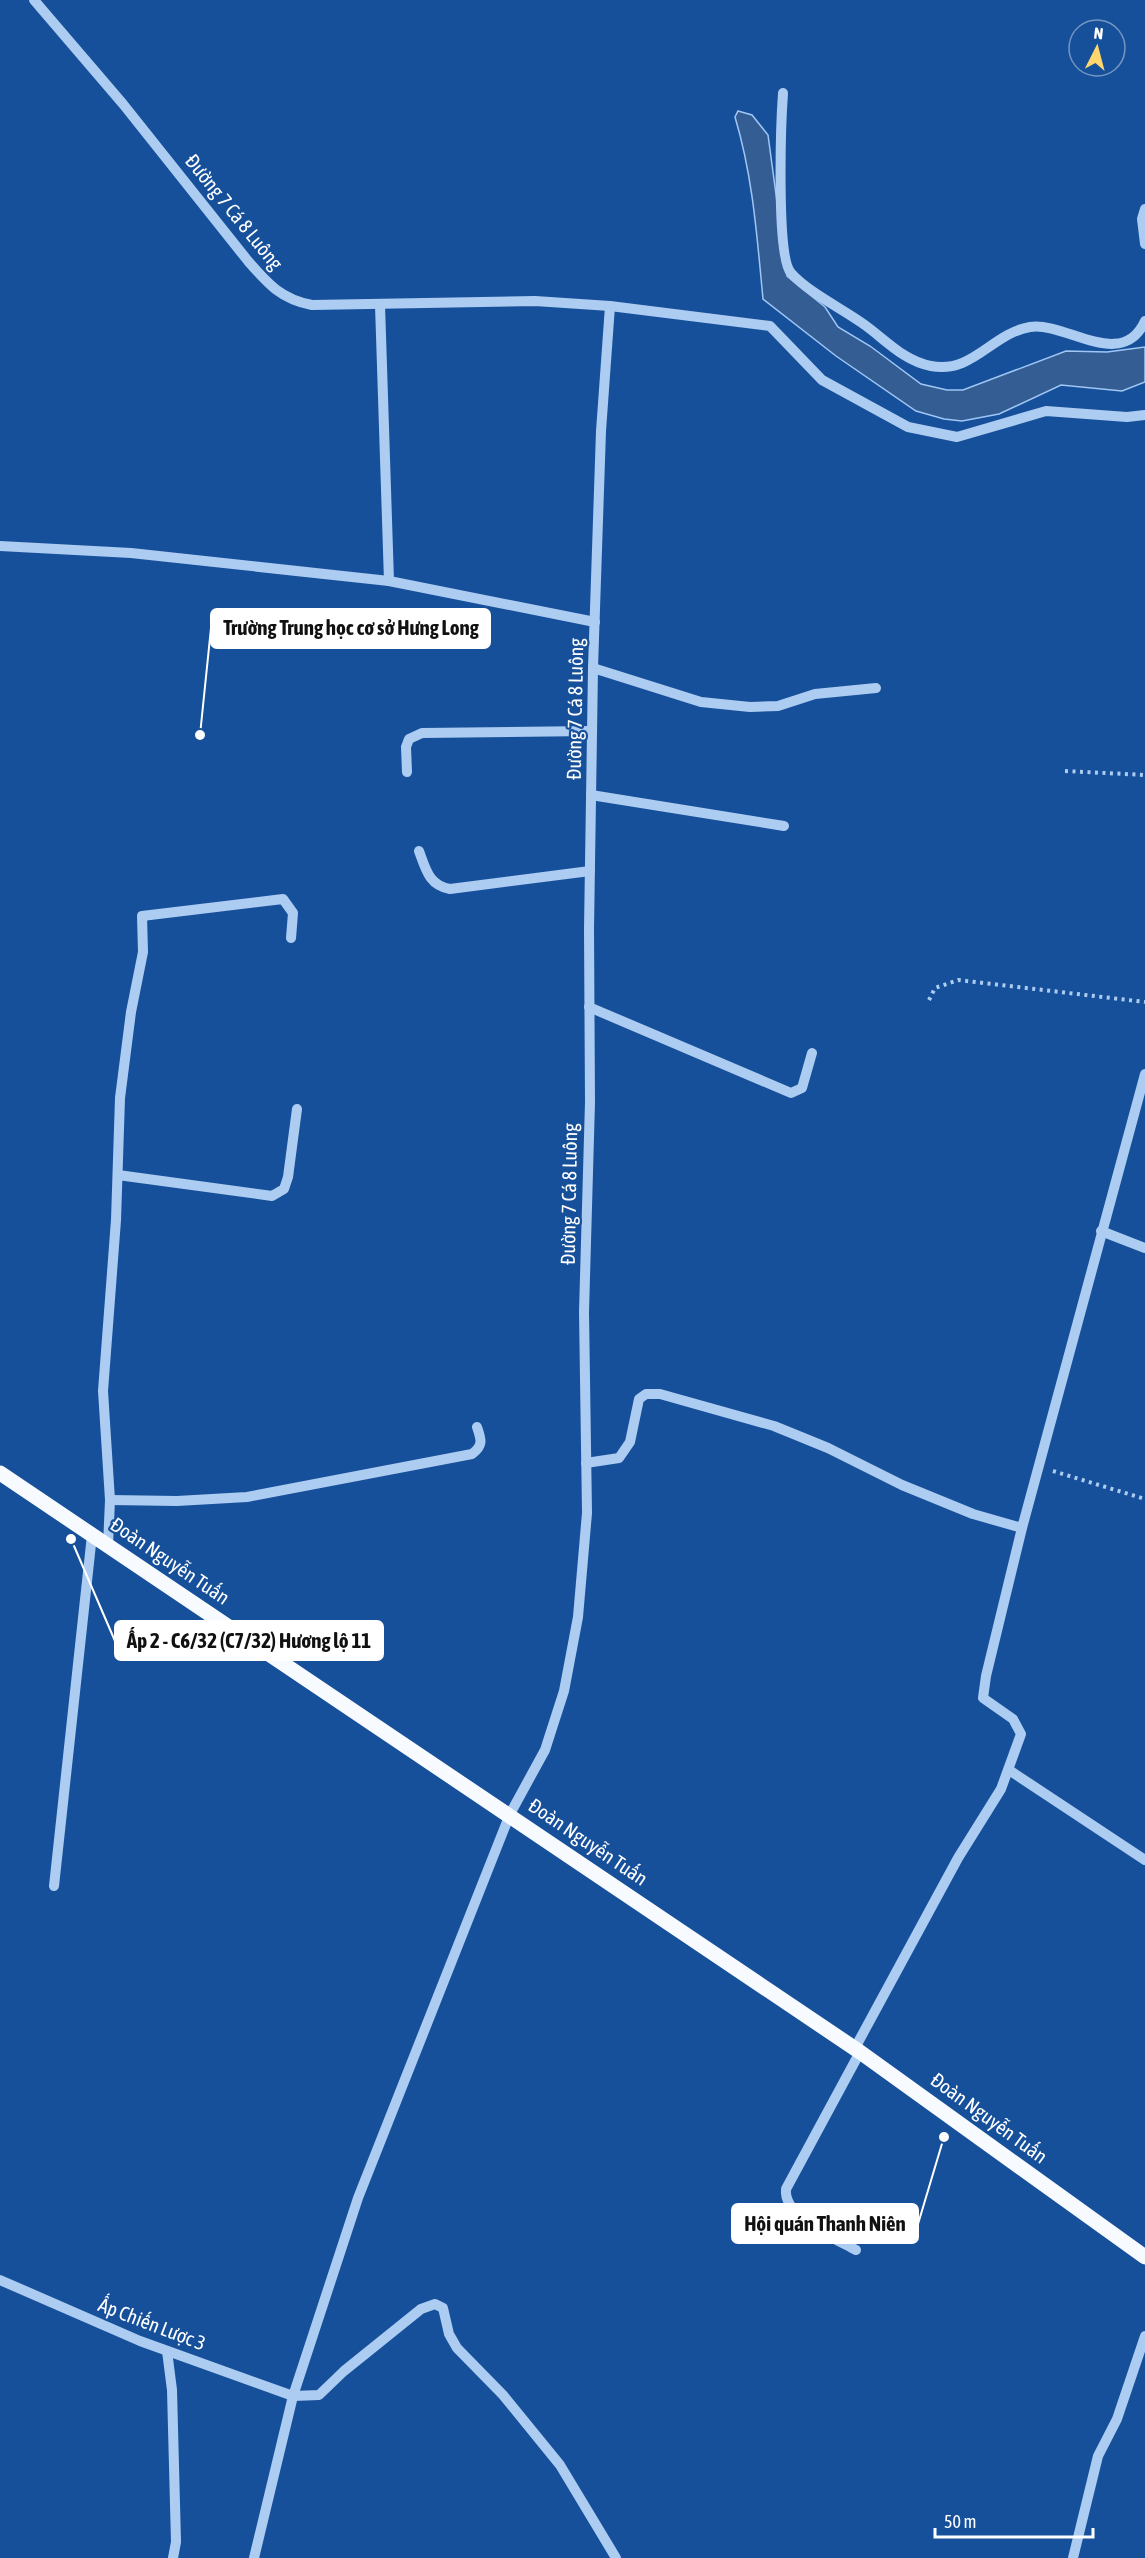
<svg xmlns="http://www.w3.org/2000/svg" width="1145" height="2558" viewBox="0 0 1145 2558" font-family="'Asap Condensed',sans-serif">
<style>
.water{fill:#345d93;stroke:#9fc6f4;stroke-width:1.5}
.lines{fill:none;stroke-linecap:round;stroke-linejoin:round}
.path{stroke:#adccf2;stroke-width:4;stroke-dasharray:3 4.5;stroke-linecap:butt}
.minor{stroke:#adccf2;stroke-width:10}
.major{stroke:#f7faff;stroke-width:15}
.labels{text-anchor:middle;stroke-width:4.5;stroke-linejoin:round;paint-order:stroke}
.street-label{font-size:20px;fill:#fff;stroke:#17509a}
.leader{fill:none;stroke:#fff;stroke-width:2}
.callout-dot{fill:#fff;stroke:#17509a;stroke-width:2}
.callout{fill:#fff;stroke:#fff;stroke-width:2}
.callout-label{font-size:21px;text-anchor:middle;font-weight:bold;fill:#111}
</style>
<rect width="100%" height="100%" fill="#17509a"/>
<path class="water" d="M738 111 752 115 768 135 787 276 825 307 838 327 870 346 921 384 947 390H963L1066 351 1107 352 1145 347V382L1122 391 1061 385 999 414 962 421 944 419 916 411 836 356 763 299C757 237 753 177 735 117Z"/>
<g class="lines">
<g class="path">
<path d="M1065 771 1145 775"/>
<path d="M929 1000 935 988 958 980 1145 1002"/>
<path d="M1053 1471 1145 1499"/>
</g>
<g class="minor">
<path d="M34 0 123 104 248 261C268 284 281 299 312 305L535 301 610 306 770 326 822 380 908 427 957 437 1046 411 1127 417 1145 415"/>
<path d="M783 93C781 121 776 257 791 273 808 292 841 308 862 323 884 338 903 361 931 366 973 374 992 333 1030 327 1065 321 1122 372 1145 321"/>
<path d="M1145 209 1142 219 1145 244"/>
<path d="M380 305 389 581"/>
<path d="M0 546 131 553 389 581 595 622"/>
<path d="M593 668 701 702 750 707 778 706 815 694 876 688"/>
<path d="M407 772 406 747 409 739 422 733 592 731"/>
<path d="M591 795 784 826"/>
<path d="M419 851C426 870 429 885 450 889L590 871"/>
<path d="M589 1007 791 1093 802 1088 812 1053"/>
<path d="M118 1175 272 1196 284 1189 288 1177 297 1109"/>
<path d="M1101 1231 1145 1248"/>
<path d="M586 1463 619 1458 630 1442 639 1399 646 1394H660L774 1426 828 1448 902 1485 973 1514 1022 1528"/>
<path d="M110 1500 177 1501 247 1497 472 1454C484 1445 481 1439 477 1427"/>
<path d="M108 1546 110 1500 103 1391 116 1220 120 1098 131 1012 143 952 142 916 283 899 293 913 291 938"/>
<path d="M1009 1770 1145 1860"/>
<path d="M54 1886 92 1535"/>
<path d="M855 2048 958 1858 1001 1789 1021 1734 1013 1719 983 1698 986 1676 1022 1528 1145 1074"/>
<path d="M856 2250C834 2238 783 2217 786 2189L860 2052"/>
<path d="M0 2280 140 2341 293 2396 319 2395 344 2371 421 2309 435 2304 443 2308 449 2334 457 2348 503 2395 560 2465 616 2558"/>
<path d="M167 2351 172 2390 176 2542 173 2558"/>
<path d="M254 2558 293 2396 358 2198 510 1814 545 1750 564 1691 578 1617 587 1513 584 1312 590 1102 589 929 593 668 601 431 610 306"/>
<path d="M1073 2558 1098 2456 1117 2419 1145 2336"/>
</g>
<path class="major" d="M0 1473 860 2052 1145 2257"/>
</g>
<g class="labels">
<g class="street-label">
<text transform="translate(234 212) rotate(51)" y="7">Đường 7 Cá 8 Luông</text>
<text transform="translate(575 709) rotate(-89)" y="7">Đường 7 Cá 8 Luông</text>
<text transform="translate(569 1194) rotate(-89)" y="7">Đường 7 Cá 8 Luông</text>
<text transform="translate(170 1561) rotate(34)" y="7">Đoàn Nguyễn Tuấn</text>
<text transform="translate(588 1842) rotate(34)" y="7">Đoàn Nguyễn Tuấn</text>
<text transform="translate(989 2118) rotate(36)" y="7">Đoàn Nguyễn Tuấn</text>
<text transform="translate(152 2324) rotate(21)" y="7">Ấp Chiến Lược 3</text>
</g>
</g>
<path class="leader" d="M200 735L211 628M71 1539L115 1641M944 2137L918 2224"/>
<g class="callout-dot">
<circle cx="200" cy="735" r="6"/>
<circle cx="71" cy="1539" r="6"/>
<circle cx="944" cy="2137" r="6"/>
</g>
<g class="callout">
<rect x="211" y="609" width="279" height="39" rx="6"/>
<rect x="115" y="1621" width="268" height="39" rx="6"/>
<rect x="732" y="2204" width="186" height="39" rx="6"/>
</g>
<g class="callout-label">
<text x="351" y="635">Trường Trung học cơ sở Hưng Long</text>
<text x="249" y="1648">Ấp 2 - C6/32 (C7/32) Hương lộ 11</text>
<text x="825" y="2231">Hội quán Thanh Niên</text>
</g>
<g transform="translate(1097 48) rotate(6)"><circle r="28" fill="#17509a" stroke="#7496c2" stroke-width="1.5"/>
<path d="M0-4.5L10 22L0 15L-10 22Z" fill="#ffd66d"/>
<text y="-9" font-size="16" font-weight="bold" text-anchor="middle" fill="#ffffff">N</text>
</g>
<path d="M935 2528v9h158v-9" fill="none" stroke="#ffffff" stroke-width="3"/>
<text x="944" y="2528" font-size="18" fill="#ffffff" stroke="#17509a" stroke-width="4.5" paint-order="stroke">50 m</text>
</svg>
